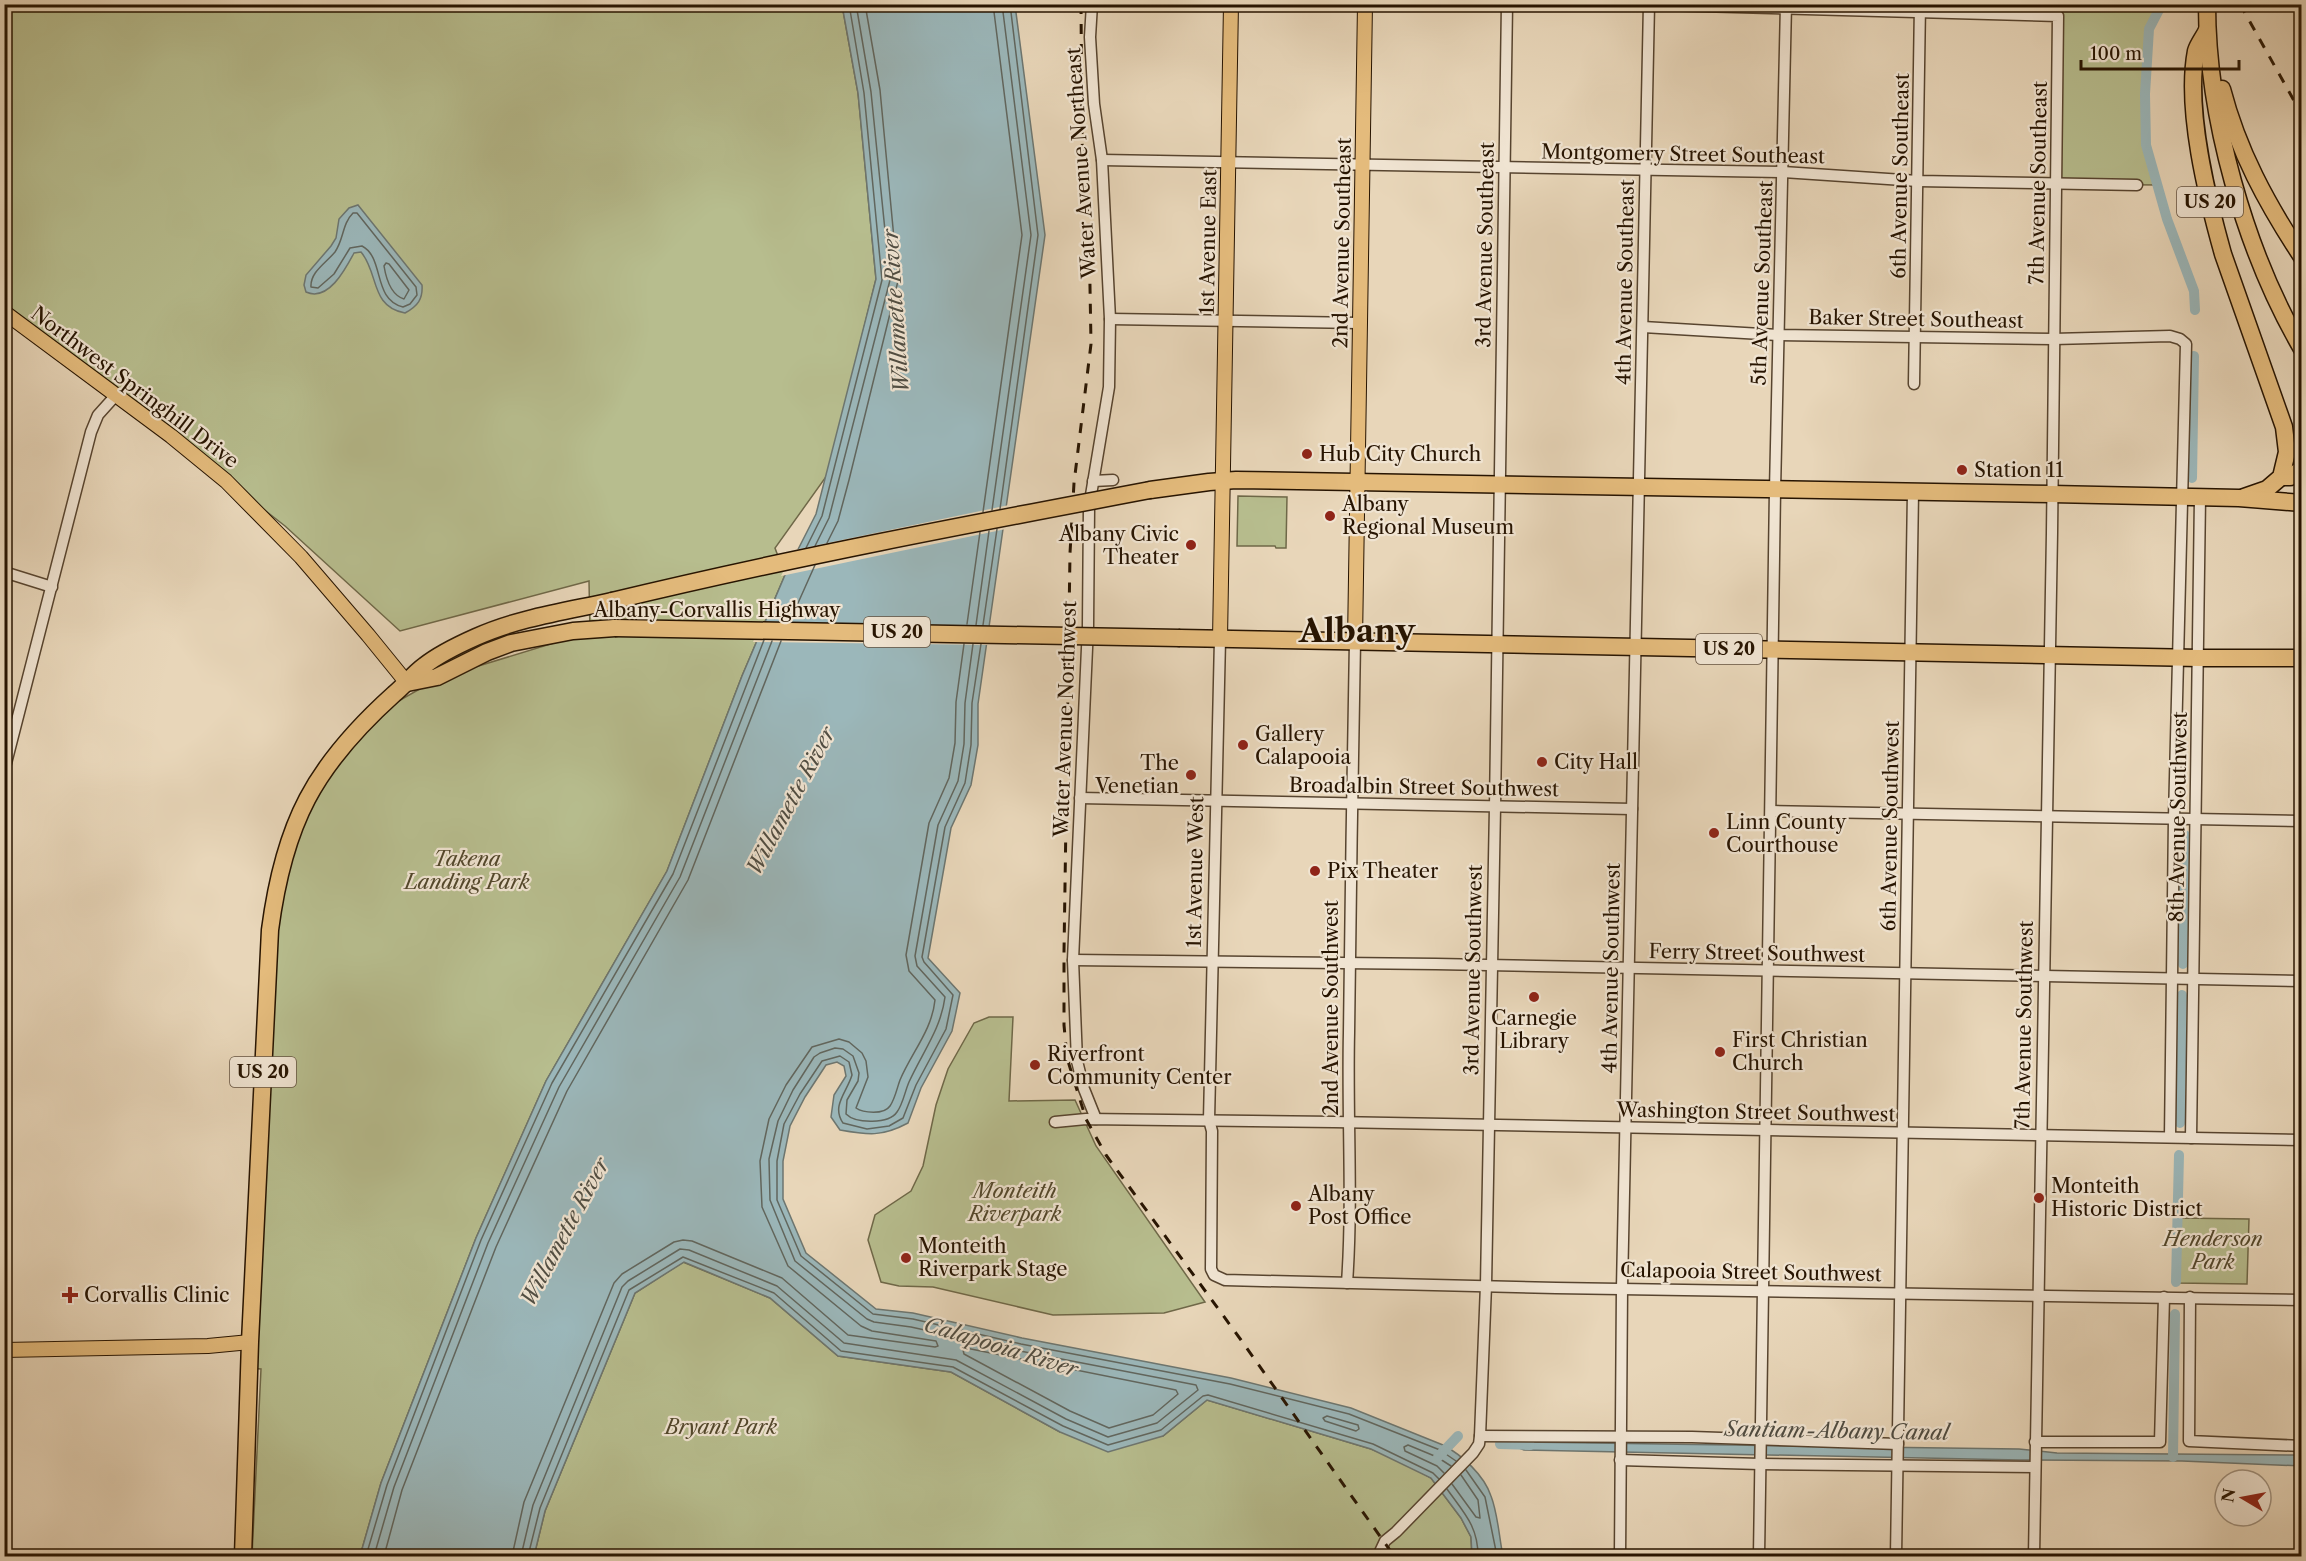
<svg xmlns="http://www.w3.org/2000/svg" width="2306" height="1561" viewBox="0 0 2306 1561" font-family="'Libre Caslon Text',serif">
<style>
.green{fill:#b7bd8e;stroke:#6f6848;stroke-width:1.5}
.water{fill:#9bb7ba;stroke:#6d7670;stroke-width:1.5}
.pier{fill:#e8d6b9}
.lines{fill:none;stroke-linecap:round;stroke-linejoin:round}
.shore{stroke:#61665e;stroke-width:1.5}
.canal{stroke:#9bb7ba;stroke-width:10}
.minor-casing{stroke:#57442f;stroke-width:13}
.major-casing{stroke:#271401;stroke-width:16}
.highway-casing{stroke:#271401;stroke-width:19}
.minor{stroke:#f0e4d2;stroke-width:10}
.major{stroke:#e4bb7c;stroke-width:14}
.highway{stroke:#e4bb7c;stroke-width:16}
.rail{stroke:#271401;stroke-width:3;stroke-dasharray:10 10;stroke-linecap:butt}
.highway-bridge-casing{stroke:#271401;stroke-width:19;stroke-linecap:butt}
.highway-bridge{stroke:#e4bb7c;stroke-width:16}
.poi-dot{fill:#8f2418;stroke:#f0e4d2;stroke-width:2}
.labels{text-anchor:middle;stroke-width:4.5;stroke-linejoin:round;paint-order:stroke}
.shield{fill:#f0e4d2;stroke:#635240;stroke-width:1.5}
.shield-label{font-size:18px;font-weight:bold;fill:#271401}
.street-label{font-size:20px;fill:#271401;stroke:#f0e4d2}
.poi-label{font-size:20px;fill:#271401;stroke:#f0e4d2;text-anchor:start}
.park-label{font-size:20px;font-style:italic;fill:#52472b;stroke:#f0e4d2}
.water-label{font-size:21px;font-style:italic;fill:#504d42;stroke:#f0e4d2}
.town-label{font-size:32px;font-weight:bold;fill:#271401;stroke:#f0e4d2}
</style>
<rect width="100%" height="100%" fill="#e8d6b9"/>
<filter id="stains"><feTurbulence type="fractalNoise" baseFrequency=".00333" numOctaves="4"/><feColorMatrix values="0 0 0 0 .2 0 0 0 0 .09 0 0 0 0 .02 0 0 0 .5 -.17"/></filter>
<radialGradient id="worn" r=".72"><stop offset=".6" stop-color="#630" stop-opacity="0"/><stop offset="1" stop-color="#630" stop-opacity=".3"/></radialGradient>
<g class="green">
<path d="M1920 4 2162 5 2149 29 2145 94 2146 145 2157 185 2057 184V16L1920 13Z"/>
<path d="M4 5H842L858 93 876 279 828 474 775 548 785 575 742 676 667 871 546 1081 476 1238 381 1483 360 1556H252L261 1369 249 1368 270 930 314 784 365 720 439 678 590 632 589 581 400 631 285 526 158 427 5 311Z"/>
<path d="M1238 496 1287 497 1286 548H1276L1275 546H1237Z"/>
<path d="M989 1017H1013L1009 1101 1075 1100 1096 1146 1205 1302 1164 1313 1053 1315 933 1287 899 1286 881 1282 868 1240 875 1215 911 1191 923 1166 936 1105 948 1069 974 1023Z"/>
<path d="M2179 1218 2249 1219 2247 1284 2177 1283Z"/>
<path d="M683 1262 770 1298 838 1356 951 1372 1060 1432 1163 1436 1207 1400 1371 1449 1404 1462 1431 1478 1461 1518 1471 1537 1472 1556H534L545 1511 635 1293Z"/>
</g>
<g class="water">
<path d="M842 5H1015L1045 235 978 704V745L971 785 951 828 928 958 960 993 952 1031 921 1088 908 1123C882 1137 868 1135 840 1130L831 1117 834 1095 846 1076 844 1066 837 1062 826 1065 805 1097 790 1126 783 1161V1199L806 1253 876 1309 913 1313 1022 1338 1231 1378 1351 1408 1443 1445C1462 1455 1484 1475 1491 1496 1498 1514 1499 1537 1503 1556H1472L1471 1537 1461 1518 1431 1478 1371 1449 1207 1400 1163 1436 1108 1452 1060 1432 951 1372 838 1356 770 1298 684 1262 635 1293 545 1511 534 1556H360L381 1483 476 1238 546 1081 667 871 742 676 785 575 816 514 876 279 858 93Z"/>
<path d="M358 205 422 285C423 299 418 306 405 313 370 307 379 273 361 252L354 253C345 270 328 302 306 292L304 285 306 275 331 246 336 238 339 219 349 208Z"/>
<path d="M1518 1442 2019 1449 2057 1453 2301 1455 2302 1466 2182 1461 2020 1460 1524 1450 1519 1448Z"/>
</g>
<g class="pier">
<path d="M1009 505 1006 529 781 576 794 550Z"/>
<path d="M762 622 992 626 990 645 753 642Z"/>
</g>
<g class="lines">
<g class="shore">
<path d="M353 213H357L416 287 417 295 410 304 403 307C372 299 385 258 362 246L350 248 334 274 318 288 311 287C310 272 326 263 335 252 344 239 342 224 353 213Z"/>
<path d="M386 263 389 264 409 290 404 299C391 295 386 278 384 266Z"/>
<path d="M1000 509 1038 235 1010 4"/>
<path d="M992 510 1031 235 1002 4"/>
<path d="M983 512 1022 235 993 4"/>
<path d="M827 543 838 521 849 480 898 281 880 90 865 4"/>
<path d="M815 546 829 518 890 280 871 92 856 4"/>
<path d="M806 548 822 516 882 280 864 93 849 4"/>
<path d="M790 621 815 565"/>
<path d="M967 624 980 532"/>
<path d="M976 625 989 531"/>
<path d="M983 625 997 529"/>
<path d="M981 644 972 703 971 745 965 783 945 827 922 957 924 962 953 995 946 1029 916 1085 903 1118 889 1126 867 1129 843 1123C831 1106 847 1092 852 1075L849 1062 840 1056 822 1061 800 1094 784 1124 777 1161V1200L801 1256 873 1314 913 1319 1021 1344 1230 1384 1349 1414 1440 1450 1456 1461"/>
<path d="M966 1348 1176 1390 1178 1394 1153 1415 1109 1428 1070 1411 964 1354 963 1350Z"/>
<path d="M1327 1416 1358 1425 1359 1429 1356 1431 1325 1421 1323 1418Z"/>
<path d="M1466 1470 1485 1497 1497 1556"/>
<path d="M1444 1473 1437 1466 1405 1451 1404 1447 1408 1445 1437 1457 1451 1466"/>
<path d="M1452 1484 1476 1517 1480 1518 1478 1500 1461 1475"/>
<path d="M1447 1489C1464 1513 1478 1526 1478 1556"/>
<path d="M366 1556 387 1485 481 1240 552 1083 673 874 764 640"/>
<path d="M374 1556 394 1487 488 1243 559 1087 680 877 772 641"/>
<path d="M384 1556 402 1490 496 1247 567 1091 688 880 781 641"/>
<path d="M512 1556 524 1502 614 1283 622 1274 674 1242 683 1240 692 1241 782 1278 848 1335 935 1347 938 1346 936 1341 872 1331 861 1326 788 1266 762 1207 760 1161 769 1119 786 1085 812 1047 839 1039 849 1042 862 1053 866 1061 868 1077 856 1108C863 1113 884 1115 890 1106 895 1099 897 1088 900 1080 912 1052 932 1030 935 1000L909 971 906 955 929 823 949 778 955 743 956 702 964 644"/>
<path d="M521 1556 533 1505 622 1287 628 1281 680 1249 689 1250 777 1286 844 1343 956 1360 1066 1419 1108 1437 1157 1423 1198 1390 1196 1385 1020 1351 911 1327 874 1322 867 1319 795 1261 770 1200 769 1159 778 1121 793 1090 814 1057 820 1053 835 1048 843 1049 853 1056 859 1073 858 1081 847 1100 846 1114C856 1124 889 1124 897 1112 903 1104 905 1091 909 1082 922 1053 941 1029 945 997L917 966 915 956 938 825 958 781 964 744 965 703 973 644"/>
<path d="M528 1556 540 1508 629 1290 683 1257 774 1293 841 1351 953 1367 1063 1426 1108 1445 1161 1430 1203 1396 1208 1395 1373 1444 1433 1473 1439 1479"/>
</g>
<g class="canal">
<path d="M2162 4 2149 29 2145 94 2146 145 2167 219 2194 291 2195 310"/>
<path d="M2192 478 2194 356"/>
<path d="M2183 964 2185 835"/>
<path d="M2180 1123 2182 995"/>
<path d="M2176 1282 2179 1155"/>
<path d="M1500 1444 1530 1445"/>
<path d="M1438 1457 1458 1436"/>
<path d="M2173 1457 2175 1314"/>
</g>
<g class="minor-casing">
<g id="minor">
<path d="M1092 4 1090 37 1094 104 1102 160 1110 319 1109 387 1089 507 1088 626 1073 960 1077 1061 1084 1089 1096 1119"/>
<path d="M1625 4 2058 16 2052 533 2034 1556"/>
<path d="M1102 160 1783 172 1918 181 2137 185"/>
<path d="M1110 319 1359 323"/>
<path d="M1643 327 1778 335 2053 339 2170 336 2180 339 2186 344 2174 818 2170 1137"/>
<path d="M1914 384 1920 4"/>
<path d="M1093 481 1113 480"/>
<path d="M4 572 52 587"/>
<path d="M1220 639 1209 1120 1212 1131 1211 1269 1214 1275 1225 1280 1556 1288 2302 1300"/>
<path d="M4 771 91 432 98 415 116 395"/>
<path d="M1080 798 1632 809"/>
<path d="M1771 811 2302 821"/>
<path d="M1073 960 1436 964 2302 981"/>
<path d="M1055 1122 1086 1119 1334 1122 2302 1140"/>
<path d="M2191 1138 2200 497"/>
<path d="M1347 1283C1353 1199 1347 1116 1349 1033 1350 902 1353 772 1355 641"/>
<path d="M2190 1297 2189 1441 2302 1446"/>
<path d="M1480 1436 1692 1437 1898 1444"/>
<path d="M2035 1442H2160L2164 1297"/>
<path d="M1620 1460 1760 1464 2035 1467"/>
<path d="M1378 1556 1385 1541 1396 1532 1473 1453 1479 1444 1480 1436 1486 1285 1495 807 1507 4"/>
<path d="M1620 1556 1622 1288 1649 4"/>
<path d="M1759 1556 1775 490 1786 4"/>
<path d="M1896 1556 1913 492"/>
</g>
</g>
<g class="major-casing">
<g id="major">
<path d="M4 312 171 436 226 481 301 557 368 635 407 683"/>
<path d="M1220 639 1231 4"/>
<path d="M1355 641 1365 4"/>
<path d="M4 1350 208 1346 250 1342"/>
</g>
</g>
<g class="highway-casing">
<g id="highway">
<path d="M2207 4C2207 117 2245 251 2302 349"/>
<path d="M2207 30C2204 37 2198 44 2196 51 2185 109 2207 197 2223 254L2284 427 2287 452 2281 477 2267 489 2244 497"/>
<path d="M2222 89C2238 151 2267 204 2302 257"/>
<path d="M2281 477H2290L2302 469"/>
<path d="M1150 490 1209 482 1236 480 2052 494 2239 498 2302 503"/>
<path d="M1180 638 2199 658H2302"/>
<path d="M407 683 437 677 487 652 511 643 573 631 615 628"/>
<path d="M243 1556 250 1342 270 930C284 823 314 766 394 694 404 686 413 674 424 666 439 654 458 645 476 637 518 618 567 611 612 601"/>
</g>
</g>
<use href="#minor" class="minor"/>
<use href="#major" class="major"/>
<use href="#highway" class="highway"/>
<g class="rail">
<path d="M1081 4 1082 142 1089 230 1091 344 1074 483 1070 553 1064 952V1025L1067 1058 1086 1119 1106 1155 1241 1340 1394 1556"/>
<path d="M2240 4 2302 115"/>
</g>
<g class="highway-bridge-casing">
<g id="highway-bridge">
<path d="M612 601C790 558 970 524 1150 490"/>
<path d="M615 628 1180 638"/>
</g>
</g>
<use href="#highway-bridge" class="highway-bridge"/>
</g>
<g class="poi-dot">
<circle cx="1307" cy="454" r="6"/>
<circle cx="1962" cy="470" r="6"/>
<circle cx="1330" cy="516" r="6"/>
<circle cx="1191" cy="545" r="6"/>
<circle cx="1243" cy="745" r="6"/>
<circle cx="1542" cy="762" r="6"/>
<circle cx="1191" cy="775" r="6"/>
<circle cx="1714" cy="833" r="6"/>
<circle cx="1315" cy="871" r="6"/>
<circle cx="1534" cy="997" r="6"/>
<circle cx="1720" cy="1052" r="6"/>
<circle cx="1035" cy="1065" r="6"/>
<circle cx="2039" cy="1198" r="6"/>
<circle cx="1296" cy="1206" r="6"/>
<circle cx="906" cy="1258" r="6"/>
<path d="M67 1286h6v6h6v6h-6v6h-6v-6h-6v-6h6z"/>
</g>
<g class="labels">
<g class="shield">
<rect x="2177" y="187" width="66" height="30" rx="4.5"/>
<rect x="864" y="617" width="66" height="30" rx="4.5"/>
<rect x="1696" y="634" width="66" height="30" rx="4.5"/>
<rect x="230" y="1057" width="66" height="30" rx="4.5"/>
</g>
<g class="shield-label">
<text x="2210" y="208">US 20</text>
<text x="897" y="638">US 20</text>
<text x="1729" y="655">US 20</text>
<text x="263" y="1078">US 20</text>
</g>
<g class="street-label">
<text transform="translate(1683 154) rotate(1)" y="7">Montgomery Street Southeast</text>
<text transform="translate(1081 163) rotate(-94)" y="7">Water Avenue Northeast</text>
<text transform="translate(1900 176) rotate(-89)" y="7">6th Avenue Southeast</text>
<text transform="translate(2038 183) rotate(-89)" y="7">7th Avenue Southeast</text>
<text transform="translate(1208 242) rotate(-89)" y="7">1st Avenue East</text>
<text transform="translate(1342 243) rotate(-89)" y="7">2nd Avenue Southeast</text>
<text transform="translate(1485 245) rotate(-89)" y="7">3rd Avenue Southeast</text>
<text transform="translate(1625 282) rotate(-89)" y="7">4th Avenue Southeast</text>
<text transform="translate(1762 283) rotate(-88)" y="7">5th Avenue Southeast</text>
<text transform="translate(1916 319) rotate(1)" y="7">Baker Street Southeast</text>
<text transform="translate(135 387) rotate(37)" y="7">Northwest Springhill Drive</text>
<text x="717" y="617">Albany-Corvallis Highway</text>
<text transform="translate(1065 719) rotate(-88)" y="7">Water Avenue Northwest</text>
<text transform="translate(1424 787) rotate(1)" y="7">Broadalbin Street Southwest</text>
<text transform="translate(2178 817) rotate(-89)" y="7">8th Avenue Southwest</text>
<text transform="translate(1890 826) rotate(-89)" y="7">6th Avenue Southwest</text>
<text transform="translate(1195 872) rotate(-89)" y="7">1st Avenue West</text>
<text transform="translate(1757 953) rotate(1)" y="7">Ferry Street Southwest</text>
<text transform="translate(1611 968) rotate(-89)" y="7">4th Avenue Southwest</text>
<text transform="translate(1473 970) rotate(-89)" y="7">3rd Avenue Southwest</text>
<text transform="translate(1331 1008) rotate(-90)" y="7">2nd Avenue Southwest</text>
<text transform="translate(2024 1025) rotate(-89)" y="7">7th Avenue Southwest</text>
<text transform="translate(1756 1112) rotate(1)" y="7">Washington Street Southwest</text>
<text transform="translate(1751 1272) rotate(1)" y="7">Calapooia Street Southwest</text>
</g>
<g class="poi-label">
<text x="1319" y="461">Hub City Church</text>
<text x="1974" y="477">Station 11</text>
<text x="1342" y="511">Albany<tspan x="1342" dy="23">Regional Museum</tspan></text>
<text x="1179" y="541" text-anchor="end">Albany Civic<tspan x="1179" dy="23">Theater</tspan></text>
<text x="1255" y="741">Gallery<tspan x="1255" dy="23">Calapooia</tspan></text>
<text x="1554" y="769">City Hall</text>
<text x="1179" y="770" text-anchor="end">The<tspan x="1179" dy="23">Venetian</tspan></text>
<text x="1726" y="829">Linn County<tspan x="1726" dy="23">Courthouse</tspan></text>
<text x="1327" y="878">Pix Theater</text>
<text x="1534" y="1025" text-anchor="middle">Carnegie<tspan x="1534" dy="23">Library</tspan></text>
<text x="1732" y="1047">First Christian<tspan x="1732" dy="23">Church</tspan></text>
<text x="1047" y="1061">Riverfront<tspan x="1047" dy="23">Community Center</tspan></text>
<text x="2051" y="1193">Monteith<tspan x="2051" dy="23">Historic District</tspan></text>
<text x="1308" y="1201">Albany<tspan x="1308" dy="23">Post Office</tspan></text>
<text x="918" y="1253">Monteith<tspan x="918" dy="23">Riverpark Stage</tspan></text>
<text x="84" y="1302">Corvallis Clinic</text>
</g>
<g class="park-label">
<text x="467" y="866">Takena<tspan x="467" dy="23">Landing Park</tspan></text>
<text x="1015" y="1198">Monteith<tspan x="1015" dy="23">Riverpark</tspan></text>
<text x="2213" y="1246">Henderson<tspan x="2213" dy="23">Park</tspan></text>
<text x="721" y="1434">Bryant Park</text>
</g>
<g class="water-label">
<text transform="translate(896 311) rotate(-94)" y="7">Willamette River</text>
<text transform="translate(791 801) rotate(-62)" y="7">Willamette River</text>
<text transform="translate(565 1232) rotate(-62)" y="7">Willamette River</text>
<text transform="translate(1001 1347) rotate(17)" y="7">Calapooia River</text>
<text transform="translate(1837 1431) rotate(1)" y="7">Santiam-Albany Canal</text>
</g>
<g class="town-label">
<text x="1357" y="642">Albany</text>
</g>
</g>
<rect width="2306" height="1561" fill="none" stroke="#e8d6b9" stroke-width="24"/>
<rect x="6" y="6" width="2294" height="1549" fill="none" stroke="#271401" stroke-width="3"/>
<rect x="12" y="12" width="2282" height="1537" fill="none" stroke="#271401" stroke-width="1.5"/>
<g transform="translate(2243 1498) rotate(280)"><circle r="28" fill="#f0e4d2" stroke="#a0917e" stroke-width="1.5"/>
<path d="M0-4.5L10 22L0 15L-10 22Z" fill="#8f2418"/>
<text y="-9" font-size="16" font-weight="bold" text-anchor="middle" fill="#271401">N</text>
</g>
<path d="M2081 60v9h158v-9" fill="none" stroke="#271401" stroke-width="3"/>
<text x="2090" y="60" font-size="18" fill="#271401" stroke="#f0e4d2" stroke-width="4.5" paint-order="stroke">100 m</text>
<rect width="100%" height="100%" filter="url(#stains)"/>
<rect width="100%" height="100%" fill="url(#worn)"/>
</svg>
